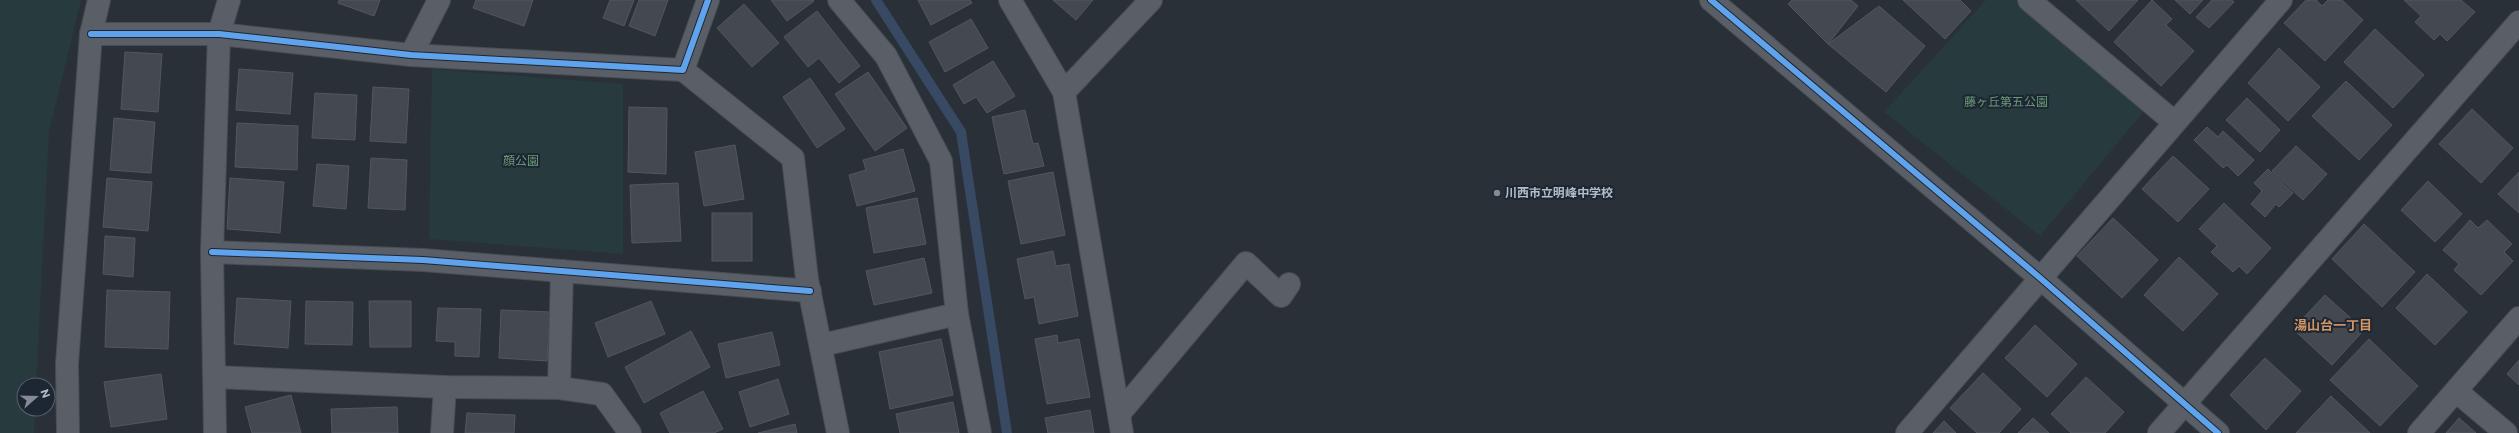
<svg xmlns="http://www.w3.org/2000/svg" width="2519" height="433" viewBox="0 0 2519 433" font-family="Commissioner,'Noto Sans JP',sans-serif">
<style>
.green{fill:#273a3e}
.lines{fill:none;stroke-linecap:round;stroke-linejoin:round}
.stream{stroke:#384963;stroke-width:10}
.building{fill:#444950;stroke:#52575f}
.minor-casing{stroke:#484c53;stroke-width:24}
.minor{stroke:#5a5e66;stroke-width:22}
.cycleway-casing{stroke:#1d2633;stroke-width:8}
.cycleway{stroke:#60a3ed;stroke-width:6}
.poi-dot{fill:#848b96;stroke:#1d2633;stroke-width:1.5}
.labels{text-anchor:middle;stroke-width:4;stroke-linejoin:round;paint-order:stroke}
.park-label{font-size:12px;fill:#6b9a76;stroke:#1d2633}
.poi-label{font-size:12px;font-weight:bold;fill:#b4bcc9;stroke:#1d2633;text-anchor:start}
.neighbourhood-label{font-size:13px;font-weight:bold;fill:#d59563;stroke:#1d2633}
</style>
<rect width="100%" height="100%" fill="#2a3038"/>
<g class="green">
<path d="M0 0H81L49 132 36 385H24V409H35L34 433H0Z"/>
<path d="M1986 0H2016L2144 111 2040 236 1884 112Z"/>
<path d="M432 69 623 84V254L429 239Z"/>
</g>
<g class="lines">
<path class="stream" d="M876 0 961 132 1007 433"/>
</g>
<g class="building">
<path d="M339 0H380L374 16 338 3Z"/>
<path d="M476 0H533L524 26 473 8Z"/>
<path d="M610 0H634L624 26 603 18Z"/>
<path d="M639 0H668L655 36 629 26Z"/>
<path d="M771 0H813L814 1 787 21Z"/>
<path d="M918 0H970L972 3 931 25Z"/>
<path d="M1053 0H1093L1076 20Z"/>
<path d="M1792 0H1851L1858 6 1828 44 1788 4Z"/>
<path d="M1903 0H1960L1971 11 1945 39Z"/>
<path d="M2076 0H2138L2109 31Z"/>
<path d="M2152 0 2172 19 2166 25 2194 51 2161 86 2114 42Z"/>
<path d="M2175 0H2203L2190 14Z"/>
<path d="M2212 0H2232L2234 2 2209 28 2196 17Z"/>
<path d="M2306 0H2316L2322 6 2328 0H2342L2363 20 2325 61 2284 23Z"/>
<path d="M2404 0H2461L2475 12 2447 41 2440 34 2434 40 2415 22 2421 16Z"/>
<path d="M744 4 779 43 752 67 717 28Z"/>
<path d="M1879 6 1925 46 1886 92 1828 44Z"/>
<path d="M817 11 860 66 839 83 819 58 808 67 784 37Z"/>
<path d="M971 19 988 48 945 72 929 42Z"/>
<path d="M2375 29 2424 75 2393 108 2344 62Z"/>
<path d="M2279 48 2320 87 2288 121 2248 83Z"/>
<path d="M125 52 162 54 158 112 121 109Z"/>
<path d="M993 61 1015 96 987 113 976 97 964 104 953 85Z"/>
<path d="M239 69 293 73 290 114 236 110Z"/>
<path d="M868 72 907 128 875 151 835 94Z"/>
<path d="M810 78 845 129 817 148 783 97Z"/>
<path d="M2346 81 2392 125 2359 160 2312 116Z"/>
<path d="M373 87 409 89 406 143 370 141Z"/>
<path d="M315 93 357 95 355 140 312 138Z"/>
<path d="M2247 98 2280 130 2260 152 2226 120Z"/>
<path d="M629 107 667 108 666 174 628 172Z"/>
<path d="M2472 109 2513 148 2481 183 2439 144Z"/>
<path d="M1025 110 1033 144 1038 143 1044 166 1004 174 992 117Z"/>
<path d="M114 118 155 122 151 173 110 170Z"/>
<path d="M237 123 298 126 297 170 235 167Z"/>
<path d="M2207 127 2218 137 2223 131 2254 160 2238 176 2227 165 2223 168 2194 140Z"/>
<path d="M735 145 744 199 704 206 695 152Z"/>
<path d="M2296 146 2327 174 2303 200 2272 171Z"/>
<path d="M903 149 915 191 857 206 849 175 866 170 863 160Z"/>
<path d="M2173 156 2209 189 2178 222 2142 189Z"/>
<path d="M371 158 407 160 405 210 368 208Z"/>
<path d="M317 164 349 166 346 209 313 206Z"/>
<path d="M2268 169 2293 193 2279 207 2276 204 2265 217 2251 204 2262 191 2254 183Z"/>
<path d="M1053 172 1065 235 1021 244 1008 181Z"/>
<path d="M2519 172V213L2498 194Z"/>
<path d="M107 178 152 182 148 231 103 227Z"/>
<path d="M230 178 284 182 280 233 227 229Z"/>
<path d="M2428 181 2462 214 2435 242 2401 210Z"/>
<path d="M678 183 681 241 632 243 630 185Z"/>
<path d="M917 198 926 244 874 253 866 208Z"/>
<path d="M2224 203 2271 248 2247 274 2239 266 2233 272 2211 252 2217 246 2199 229Z"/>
<rect x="712" y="213" width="40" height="48"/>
<path d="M2113 218 2158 260 2122 298 2077 256Z"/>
<path d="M2470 220 2478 228 2487 220 2512 244 2504 252 2513 261 2481 295 2454 270 2459 264 2443 250Z"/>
<path d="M2364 224 2415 272 2382 307 2332 259Z"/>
<path d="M105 236 135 238 133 277 103 274Z"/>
<path d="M1053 251 1056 266 1069 264 1078 316 1039 324 1034 297 1025 299 1017 259Z"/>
<path d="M2179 257 2218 294 2183 331 2144 295Z"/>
<path d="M924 258 932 293 874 305 866 271Z"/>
<path d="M2427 274 2467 312 2435 345 2396 308Z"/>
<path d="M107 290 170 292 168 349 105 347Z"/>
<path d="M2325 295 2364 330 2332 365 2293 329Z"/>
<path d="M237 298 291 301 288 348 234 344Z"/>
<path d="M306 301 353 302 352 345 305 344Z"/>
<path d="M369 301H411V347H370Z"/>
<path d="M651 301 665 334 608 357 595 323Z"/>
<path d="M438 308 481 309 479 357 455 356V342L436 341Z"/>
<path d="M501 310 550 312 547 361 499 358Z"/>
<path d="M2035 325 2077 364 2047 397 2005 358Z"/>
<path d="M691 331 710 367 644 403 625 367Z"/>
<path d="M772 332 780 365 726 378 718 344Z"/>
<path d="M1057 335 1058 343 1079 339 1090 397 1047 404 1035 339Z"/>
<path d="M941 339 953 395 890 409 879 352Z"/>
<path d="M2369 339 2418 386 2380 426 2330 380Z"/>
<path d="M2265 358 2301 391 2266 430 2230 395Z"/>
<path d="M2519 360V385L2507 374Z"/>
<path d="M1983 373 2021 409 1999 433H1977L1950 408Z"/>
<path d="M161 374 167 419 111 427 104 382Z"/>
<path d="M2086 377 2124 412 2105 433H2071L2051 414Z"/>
<path d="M778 379 789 414 750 427 739 392Z"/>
<path d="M703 391 723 429 714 433H670L660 413Z"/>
<path d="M291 395 301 433H252L245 407Z"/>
<path d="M2331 396 2370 433H2296Z"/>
<path d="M953 402 959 433H900L896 414Z"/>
<path d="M397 407 398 433H332L331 409Z"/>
<path d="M1090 410 1094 433H1048L1045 418Z"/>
<path d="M467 413 515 415 514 433H465Z"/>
<path d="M2033 418 2049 433H2018Z"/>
<path d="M2459 418 2476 433H2446Z"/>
<path d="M1944 421 1956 433H1933Z"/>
<path d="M795 424 797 433H758Z"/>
</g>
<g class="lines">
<g class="minor-casing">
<g id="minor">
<path d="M839 0 886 56 941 161 957 314 980 433"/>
<path d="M1010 0 1064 92"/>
<path d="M1711 0 2039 277 2218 433"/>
<path d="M2029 0 2174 122"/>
<path d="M91 34H219L411 55 683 70 708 0"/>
<path d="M411 55 439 0"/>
<path d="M683 70 793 158 807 279 838 433"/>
<path d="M212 252 423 260 810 291"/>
<path d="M822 345 957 314"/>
<path d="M214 377 445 387 559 388 602 394 630 433"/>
<path d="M559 388 562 271"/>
<path d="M2456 391 2506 433"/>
<path d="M1119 414 1246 263 1281 296 1289 284"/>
<path d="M68 433 67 364 91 34 99 0"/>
<path d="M215 433 212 252 219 34 229 0"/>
<path d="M442 433 445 387"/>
<path d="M1122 433 1064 92 1151 0"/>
<path d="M1907 433 2281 0"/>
<path d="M2159 433 2519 22"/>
<path d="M2419 433 2519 318"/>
</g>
</g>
<use href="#minor" class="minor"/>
<g class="cycleway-casing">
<g id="cycleway">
<path d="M1711 0 2039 277 2218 433"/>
<path d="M91 34H219L411 55 683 70 708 0"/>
<path d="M212 252 423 260 810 291"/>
</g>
</g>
<use href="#cycleway" class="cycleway"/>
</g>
<circle class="poi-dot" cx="1497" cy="193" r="4"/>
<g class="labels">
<g class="park-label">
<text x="2006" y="106">藤ヶ丘第五公園</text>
<text x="521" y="165">顔公園</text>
</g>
<g class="poi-label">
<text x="1505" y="197">川西市立明峰中学校</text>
</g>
<g class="neighbourhood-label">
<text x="2333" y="330">湯山台一丁目</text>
</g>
</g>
<g transform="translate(36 397) rotate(70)"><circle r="19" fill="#1d2633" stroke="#59626f"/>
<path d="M0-3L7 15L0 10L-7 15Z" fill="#848b96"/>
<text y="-6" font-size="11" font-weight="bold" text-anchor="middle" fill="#b4bcc9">N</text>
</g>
</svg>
